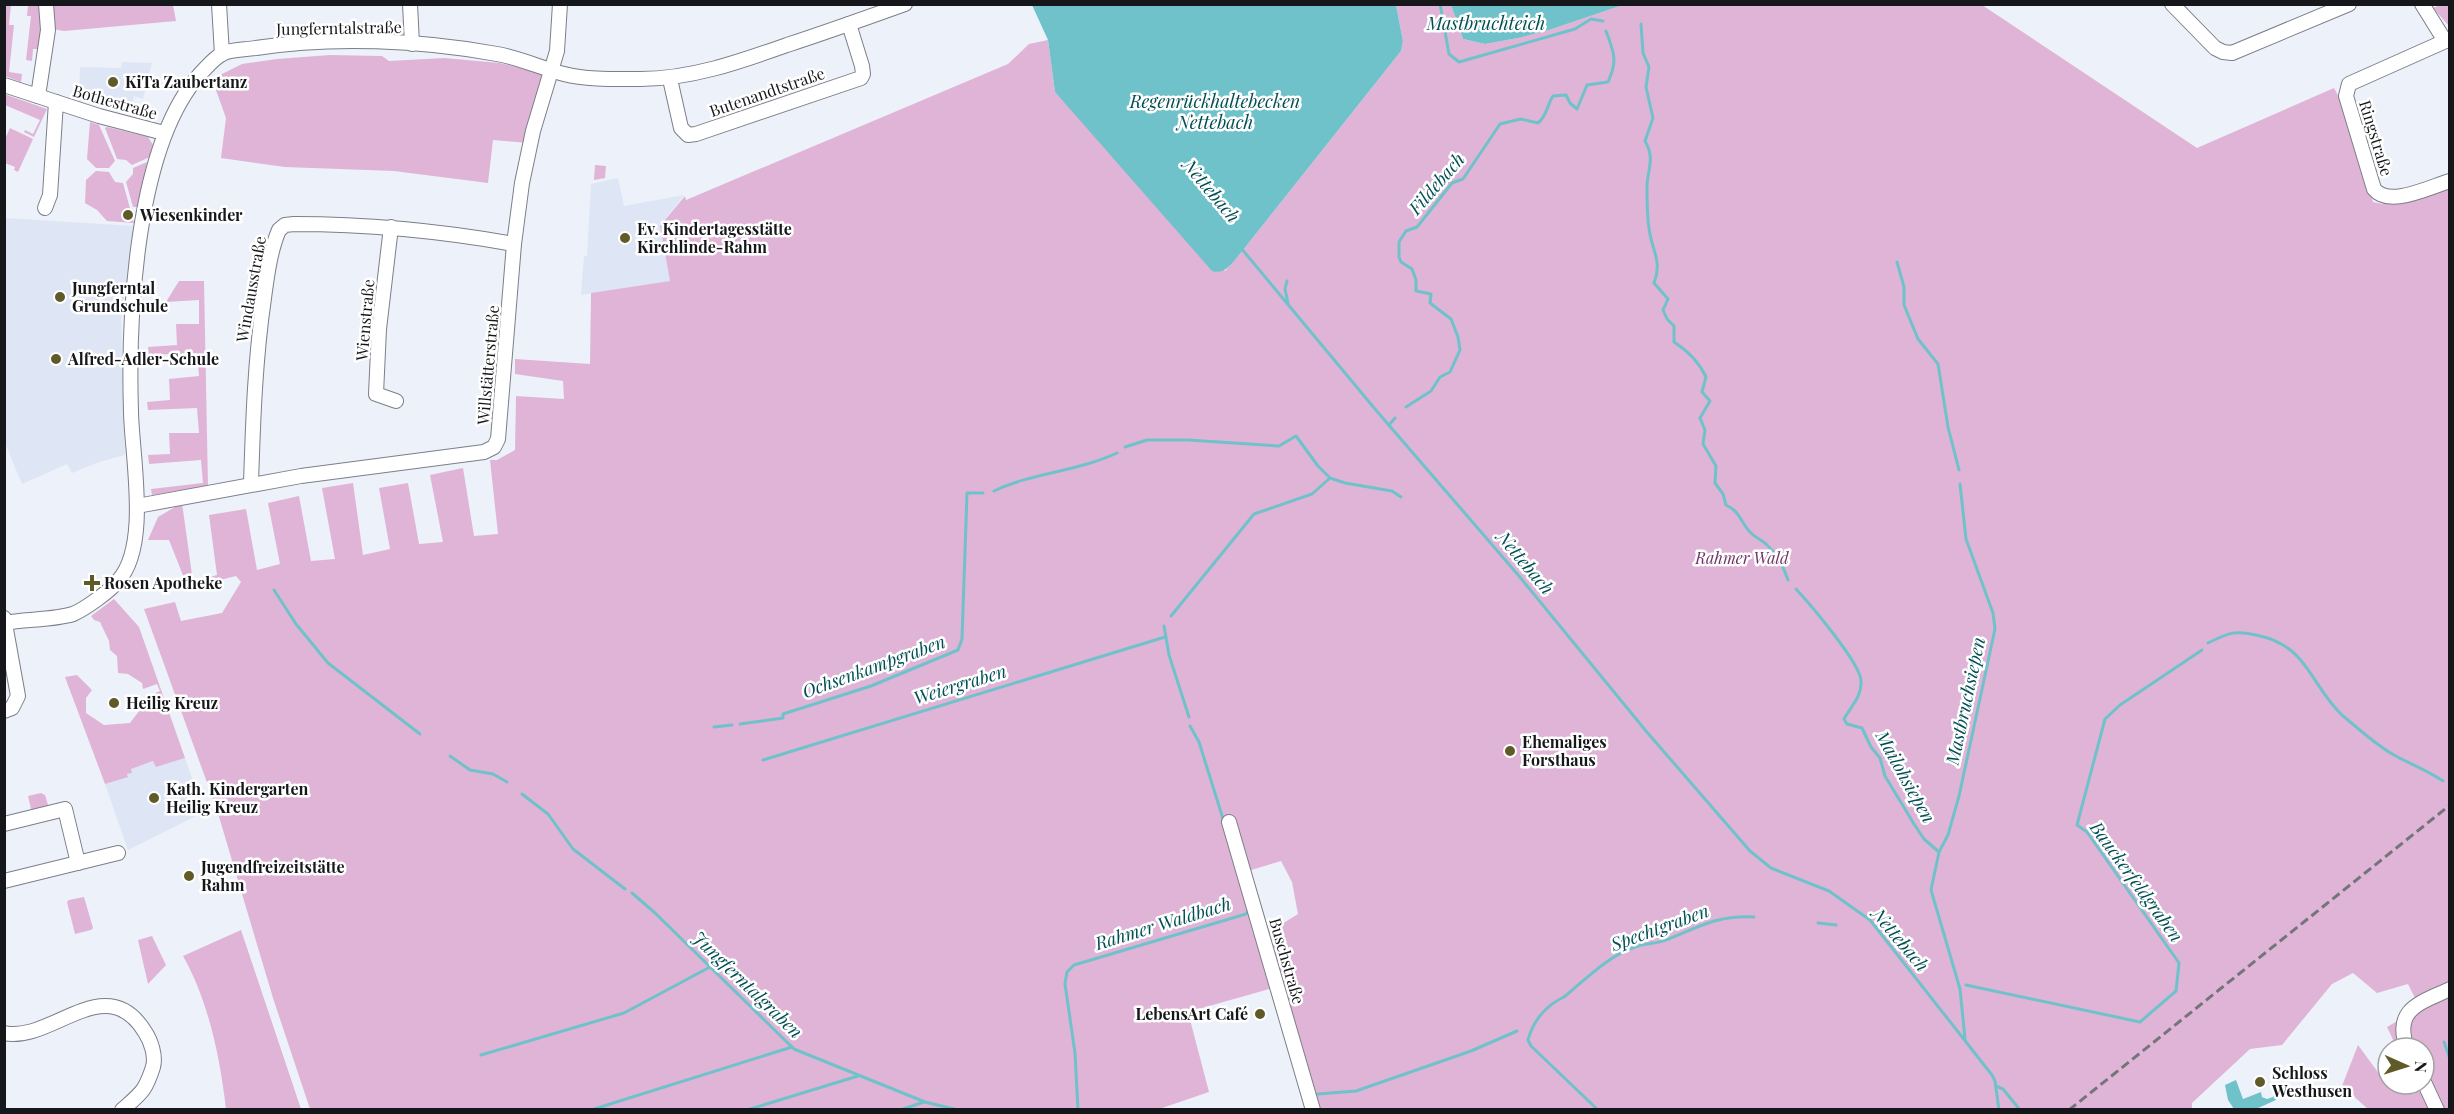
<svg xmlns="http://www.w3.org/2000/svg" width="2454" height="1114" viewBox="0 0 2454 1114" font-family="'Playfair Display',serif">
<style>
.built{fill:#dee5f5}
.green{fill:#e0b4d6;fill-rule:evenodd}
.water{fill:#70c2ca}
.lines{fill:none;stroke-linecap:round;stroke-linejoin:round}
.stream{stroke:#70c2ca;stroke-width:3}
.minor-casing{stroke:#7b7f87;stroke-width:16}
.minor{stroke:#fff;stroke-width:14}
.rail{stroke:#72757a;stroke-width:3;stroke-dasharray:9 4.5;stroke-linecap:butt}
.poi-dot{fill:#5f5a27;stroke:#fff;stroke-width:2}
.labels{text-anchor:middle;stroke-width:5;stroke-linejoin:round;paint-order:stroke}
.street-label{font-size:16px;fill:#16171a;stroke:#fff}
.poi-label{font-size:16px;font-weight:bold;fill:#16171a;stroke:#fff;text-anchor:start}
.park-label{font-size:16px;font-style:italic;fill:#703265;stroke:#fff}
.water-label{font-size:18px;font-style:italic;fill:#004f54;stroke:#fff}
</style>
<rect width="100%" height="100%" fill="#edf1fa"/>
<g class="built">
<path d="M122 62 152 63 143 99 134 96 130 111 110 106V102L88 95 85 103 79 101 80 67 121 68Z"/>
<path d="M618 178 624 206 684 195 660 226 670 281 581 295 584 256H587L591 184Z"/>
<path d="M5 218 134 226 121 319 125 455 99 462 72 473 67 464 22 484 5 443Z"/>
<path d="M185 758 204 812 128 850 105 784 127 777 130 769 154 761 156 767Z"/>
</g>
<g class="green">
<path d="M4 5H11L9 25H14L9 72 22 74 21 82 5 76Z"/>
<path d="M21 5H44L41 49H33L32 61 26 60 31 16H27L28 6Z"/>
<path d="M51 5H173L176 21 64 31 53 29Z"/>
<path d="M1396 5H1451L1463 39 1485 44 1517 38 1549 30 1623 5H1982L2197 148 2334 88 2341 101 2373 202C2396 209 2427 194 2449 188V1109H2368L2342 1086 2358 1045 2391 1090 2398 1084H2424V1048H2397L2387 1027 2420 1008 2408 984 2377 993 2353 973 2332 984 2282 1045 2250 1049 2192 1103V1109H1309L1273 988 1188 1012 1209 1092 1159 1109H310L273 998 217 810 144 609 175 602 181 621 222 613 241 582 236 576 188 588 169 540H148L158 517 182 503 193 582 217 575 209 515 246 509 257 570 280 564 268 503 299 496 311 561 335 559 322 488 353 483 363 555 390 549 379 488 408 483 419 544 443 542 430 475 463 468 474 536 498 534 490 460H497L515 450 516 396 564 399 563 381 515 374V359L590 364 591 293 670 281 660 226 685 196 686 200 1008 64 1029 44 1048 40 1055 92 1225 271 1239 255 1401 51 1403 41ZM1281 861 1292 882 1298 914 1266 934 1248 871Z"/>
<path d="M2440 5H2449V26L2433 8Z"/>
<path d="M330 55 382 56 389 61 444 58 500 63 545 74 528 143 493 140 488 183 394 171 285 167 221 158 226 118 212 79 242 64 277 59Z"/>
<path d="M4 94 47 109 34 137 24 132 25 130 33 134 40 120 5 105Z"/>
<path d="M90 122 99 125 115 161 109 168H96L87 159Z"/>
<path d="M107 127 148 137 153 145 150 157 132 165 126 160 117 159 105 128Z"/>
<path d="M10 128 33 139 18 172 14 170 15 167 5 163V139Z"/>
<path d="M147 162 138 207H133L126 182 133 174V168Z"/>
<path d="M595 165 606 166 605 178 594 180Z"/>
<path d="M96 171 109 172 115 182 123 183 134 223 107 221 97 210 85 203 86 180Z"/>
<path d="M179 281H204L208 486 152 495 151 489 203 483 201 460 149 464 148 455 170 454 169 433H199L197 408 148 410 147 402 170 400 169 379 199 376 197 353 149 355 148 347 177 345 176 324H199V300L166 302Z"/>
<path d="M114 599 139 627 185 758 156 767 153 761 131 769 132 773 127 774 128 777 105 784 65 677 77 675 92 690 86 698V713L104 725 130 723 143 706 140 700 160 691 157 684 143 689 142 683 128 674 118 673 117 656 110 650 109 641 100 622 94 620 91 616Z"/>
<path d="M41 793 45 795 49 808 32 813 28 796Z"/>
<path d="M84 897 93 928 91 930 75 934 67 902 69 900Z"/>
<path d="M241 930 301 1109H226C220 1058 209 1002 183 956Z"/>
<path d="M152 936 166 965 148 984 138 940Z"/>
</g>
<g class="water">
<path d="M1032 5H1396L1403 41 1401 51 1239 255C1231 264 1225 275 1212 271L1055 92 1048 40Z"/>
<path d="M1451 5V4L1623 5 1549 30 1518 38 1485 44 1463 39Z"/>
<path d="M2236 1080 2243 1099 2261 1092 2262 1097 2267 1099 2273 1097 2274 1089 2277 1092 2276 1100 2256 1109H2234L2228 1100 2225 1085Z"/>
</g>
<g class="lines">
<g class="stream">
<path d="M1440 4 1449 54 1459 62 1575 29 1591 19 1603 21"/>
<path d="M1641 24 1643 53 1649 67 1646 87 1653 118 1645 141C1655 158 1648 168 1647 186 1647 200 1647 215 1649 228 1651 249 1663 261 1654 283L1668 299 1663 310 1667 319 1674 326V342C1688 351 1699 362 1706 377L1702 392 1710 401 1700 418 1705 430 1703 444 1716 466 1715 483 1723 494 1726 505C1741 512 1740 522 1751 533 1755 537 1761 540 1766 544 1776 553 1784 568 1788 580"/>
<path d="M1241 248 1375 409 1519 576 1646 731 1750 851 1771 868 1829 891 1870 920 1992 1075 1995 1081 1999 1110"/>
<path d="M1897 262 1904 287V305L1918 339 1938 364 1948 427 1959 470"/>
<path d="M1287 281 1285 289 1288 303"/>
<path d="M1406 407 1431 391 1440 377 1450 372 1460 350 1458 337 1451 319 1430 303 1431 294 1416 291V280L1412 269 1401 262 1399 257V242L1406 231 1417 227 1452 183 1463 179 1500 124 1521 119 1538 123C1547 116 1547 105 1553 96L1566 95 1570 103 1577 109 1587 85 1608 82C1618 60 1614 53 1606 31"/>
<path d="M1389 425 1395 418"/>
<path d="M1125 447 1147 440H1188L1279 446 1296 436 1318 466 1330 478 1345 483 1392 491 1401 497"/>
<path d="M994 491C1034 472 1076 472 1117 453"/>
<path d="M1796 589C1810 604 1861 664 1861 681 1862 697 1851 706 1844 719L1847 724 1862 728 1871 747 1880 758 1885 776 1914 824 1924 839 1939 852 1931 890 1960 989 1965 1039"/>
<path d="M274 590 296 624 328 663 420 734"/>
<path d="M1171 616 1254 514 1312 494 1330 478"/>
<path d="M1164 626 1169 655 1189 717"/>
<path d="M2208 643C2230 632 2235 630 2260 636 2309 647 2311 687 2343 716 2359 729 2376 745 2394 755 2410 764 2427 770 2443 781"/>
<path d="M740 724 783 718V714L871 686 958 650 962 639 967 493H983"/>
<path d="M1190 726 1199 742 1224 822"/>
<path d="M714 727 732 725"/>
<path d="M450 756 470 770 493 774 507 782"/>
<path d="M763 760 1165 637"/>
<path d="M522 794 548 814 573 849 625 889"/>
<path d="M1939 852 1948 835 1959 796 1995 629 1993 613 1966 539 1960 484"/>
<path d="M632 893 654 912 794 1049 925 1102 958 1110"/>
<path d="M1818 923 1836 925"/>
<path d="M1966 985 2140 1022 2176 991 2179 963 2087 832 2077 825 2105 719 2120 705 2202 650"/>
<path d="M2444 1042 2450 1059"/>
<path d="M481 1055 624 1013 710 967"/>
<path d="M1996 1086 2003 1089 2020 1110"/>
<path d="M1318 1094 1356 1091 1471 1051 1517 1031"/>
<path d="M591 1110 792 1047"/>
<path d="M747 1110 858 1076"/>
<path d="M900 1110 924 1102"/>
<path d="M1078 1110 1075 1053 1065 984 1067 972 1074 965 1246 914 1249 909"/>
<path d="M1598 1110 1531 1046 1528 1040C1533 1021 1546 1005 1564 997 1586 979 1608 956 1635 947 1645 943 1657 944 1666 940 1699 927 1717 915 1754 917"/>
</g>
<g class="minor-casing">
<g id="minor">
<path d="M219 4 222 54"/>
<path d="M410 4 412 44"/>
<path d="M2172 4 2215 48 2223 52 2232 53 2349 4"/>
<path d="M2422 4 2445 41"/>
<path d="M2450 39 2349 84 2346 96 2374 189C2389 208 2429 187 2450 181"/>
<path d="M670 79 681 128 688 135 696 134 861 78 863 74 862 66 849 24"/>
<path d="M4 85 99 116 164 133"/>
<path d="M38 96 48 30 46 4"/>
<path d="M45 208 50 195 56 102"/>
<path d="M391 227 379 329 376 394 396 401"/>
<path d="M251 483C253 421 255 360 264 298 267 276 270 251 279 230L285 225 294 224C368 224 441 231 514 244"/>
<path d="M137 506 301 476 484 452 494 447 498 439 514 244 522 183 533 131 557 51 560 4"/>
<path d="M4 618 18 696 12 708 4 711"/>
<path d="M4 623C25 619 54 620 73 614 85 609 110 591 118 581 150 546 132 458 131 412 128 318 135 145 201 73 207 67 214 58 222 54 231 49 245 50 256 48 332 36 421 40 497 54 520 58 541 68 564 74 587 80 616 79 640 79 691 79 739 62 787 45 827 32 866 18 905 4"/>
<path d="M1229 822 1313 1110"/>
<path d="M4 824 65 809 78 863"/>
<path d="M4 881 118 853"/>
<path d="M4 1033C50 1044 106 968 145 1032 151 1041 156 1056 153 1067 145 1092 141 1093 122 1110"/>
<path d="M2407 1048C2393 1009 2420 1003 2450 989"/>
<path d="M2424 1082 2437 1110"/>
</g>
</g>
<use href="#minor" class="minor"/>
<path class="rail" d="M2069 1110 2450 805"/>
</g>
<g class="poi-dot">
<circle cx="113" cy="82" r="6"/>
<circle cx="128" cy="215" r="6"/>
<circle cx="625" cy="238" r="6"/>
<circle cx="60" cy="297" r="6"/>
<circle cx="56" cy="359" r="6"/>
<path d="M89 574h6v6h6v6h-6v6h-6v-6h-6v-6h6z"/>
<circle cx="114" cy="703" r="6"/>
<circle cx="1510" cy="751" r="6"/>
<circle cx="154" cy="798" r="6"/>
<circle cx="189" cy="876" r="6"/>
<circle cx="1260" cy="1014" r="6"/>
<circle cx="2260" cy="1082" r="6"/>
</g>
<g class="labels">
<g class="street-label">
<text transform="translate(339 28) rotate(-1)" y="6">Jungferntalstraße</text>
<text transform="translate(767 92) rotate(-19)" y="6">Butenandtstraße</text>
<text transform="translate(115 102) rotate(16)" y="6">Bothestraße</text>
<text transform="translate(2376 138) rotate(73)" y="6">Ringstraße</text>
<text transform="translate(251 289) rotate(-80)" y="6">Windausstraße</text>
<text transform="translate(365 320) rotate(-85)" y="6">Wienstraße</text>
<text transform="translate(488 365) rotate(-85)" y="6">Willstätterstraße</text>
<text transform="translate(1287 961) rotate(74)" y="6">Buschstraße</text>
</g>
<g class="poi-label">
<text x="125" y="88">KiTa Zaubertanz</text>
<text x="140" y="221">Wiesenkinder</text>
<text x="637" y="235">Ev. Kindertagesstätte<tspan x="637" dy="18">Kirchlinde-Rahm</tspan></text>
<text x="72" y="294">Jungferntal<tspan x="72" dy="18">Grundschule</tspan></text>
<text x="68" y="365">Alfred-Adler-Schule</text>
<text x="104" y="589">Rosen Apotheke</text>
<text x="126" y="709">Heilig Kreuz</text>
<text x="1522" y="748">Ehemaliges<tspan x="1522" dy="18">Forsthaus</tspan></text>
<text x="166" y="795">Kath. Kindergarten<tspan x="166" dy="18">Heilig Kreuz</tspan></text>
<text x="201" y="873">Jugendfreizeitstätte<tspan x="201" dy="18">Rahm</tspan></text>
<text x="1248" y="1020" text-anchor="end">LebensArt Café</text>
<text x="2272" y="1079">Schloss<tspan x="2272" dy="18">Westhusen</tspan></text>
</g>
<g class="park-label">
<text x="1742" y="564">Rahmer Wald</text>
</g>
<g class="water-label">
<text x="1486" y="30">Mastbruchteich</text>
<text x="1215" y="108">Regenrückhaltebecken<tspan x="1215" dy="21">Nettebach</tspan></text>
<text transform="translate(1437 184) rotate(-49)" y="6">Fildebach</text>
<text transform="translate(1211 191) rotate(50)" y="6">Nettebach</text>
<text transform="translate(1525 563) rotate(50)" y="6">Nettebach</text>
<text transform="translate(874 667) rotate(-20)" y="6">Ochsenkampgraben</text>
<text transform="translate(960 685) rotate(-17)" y="6">Weiergraben</text>
<text transform="translate(1966 701) rotate(-78)" y="6">Mastbruchsiepen</text>
<text transform="translate(1905 777) rotate(61)" y="6">Mailohsiepen</text>
<text transform="translate(2136 882) rotate(54)" y="6">Bauckerfeldgraben</text>
<text transform="translate(1163 924) rotate(-17)" y="6">Rahmer Waldbach</text>
<text transform="translate(1660 928) rotate(-20)" y="6">Spechtgraben</text>
<text transform="translate(1900 940) rotate(50)" y="6">Nettebach</text>
<text transform="translate(747 985) rotate(44)" y="6">Jungferntalgraben</text>
</g>
</g>
<rect width="2454" height="1114" fill="none" stroke="#16171a" stroke-width="12"/>
<g transform="translate(2406 1066) rotate(93)"><circle r="28" fill="#ffffff" stroke="#a2a2a3" stroke-width="1.5"/>
<path d="M0-4.5L10 22L0 15L-10 22Z" fill="#5f5a27"/>
<text y="-9" font-size="16" font-weight="bold" text-anchor="middle" fill="#16171a">N</text>
</g>
</svg>
